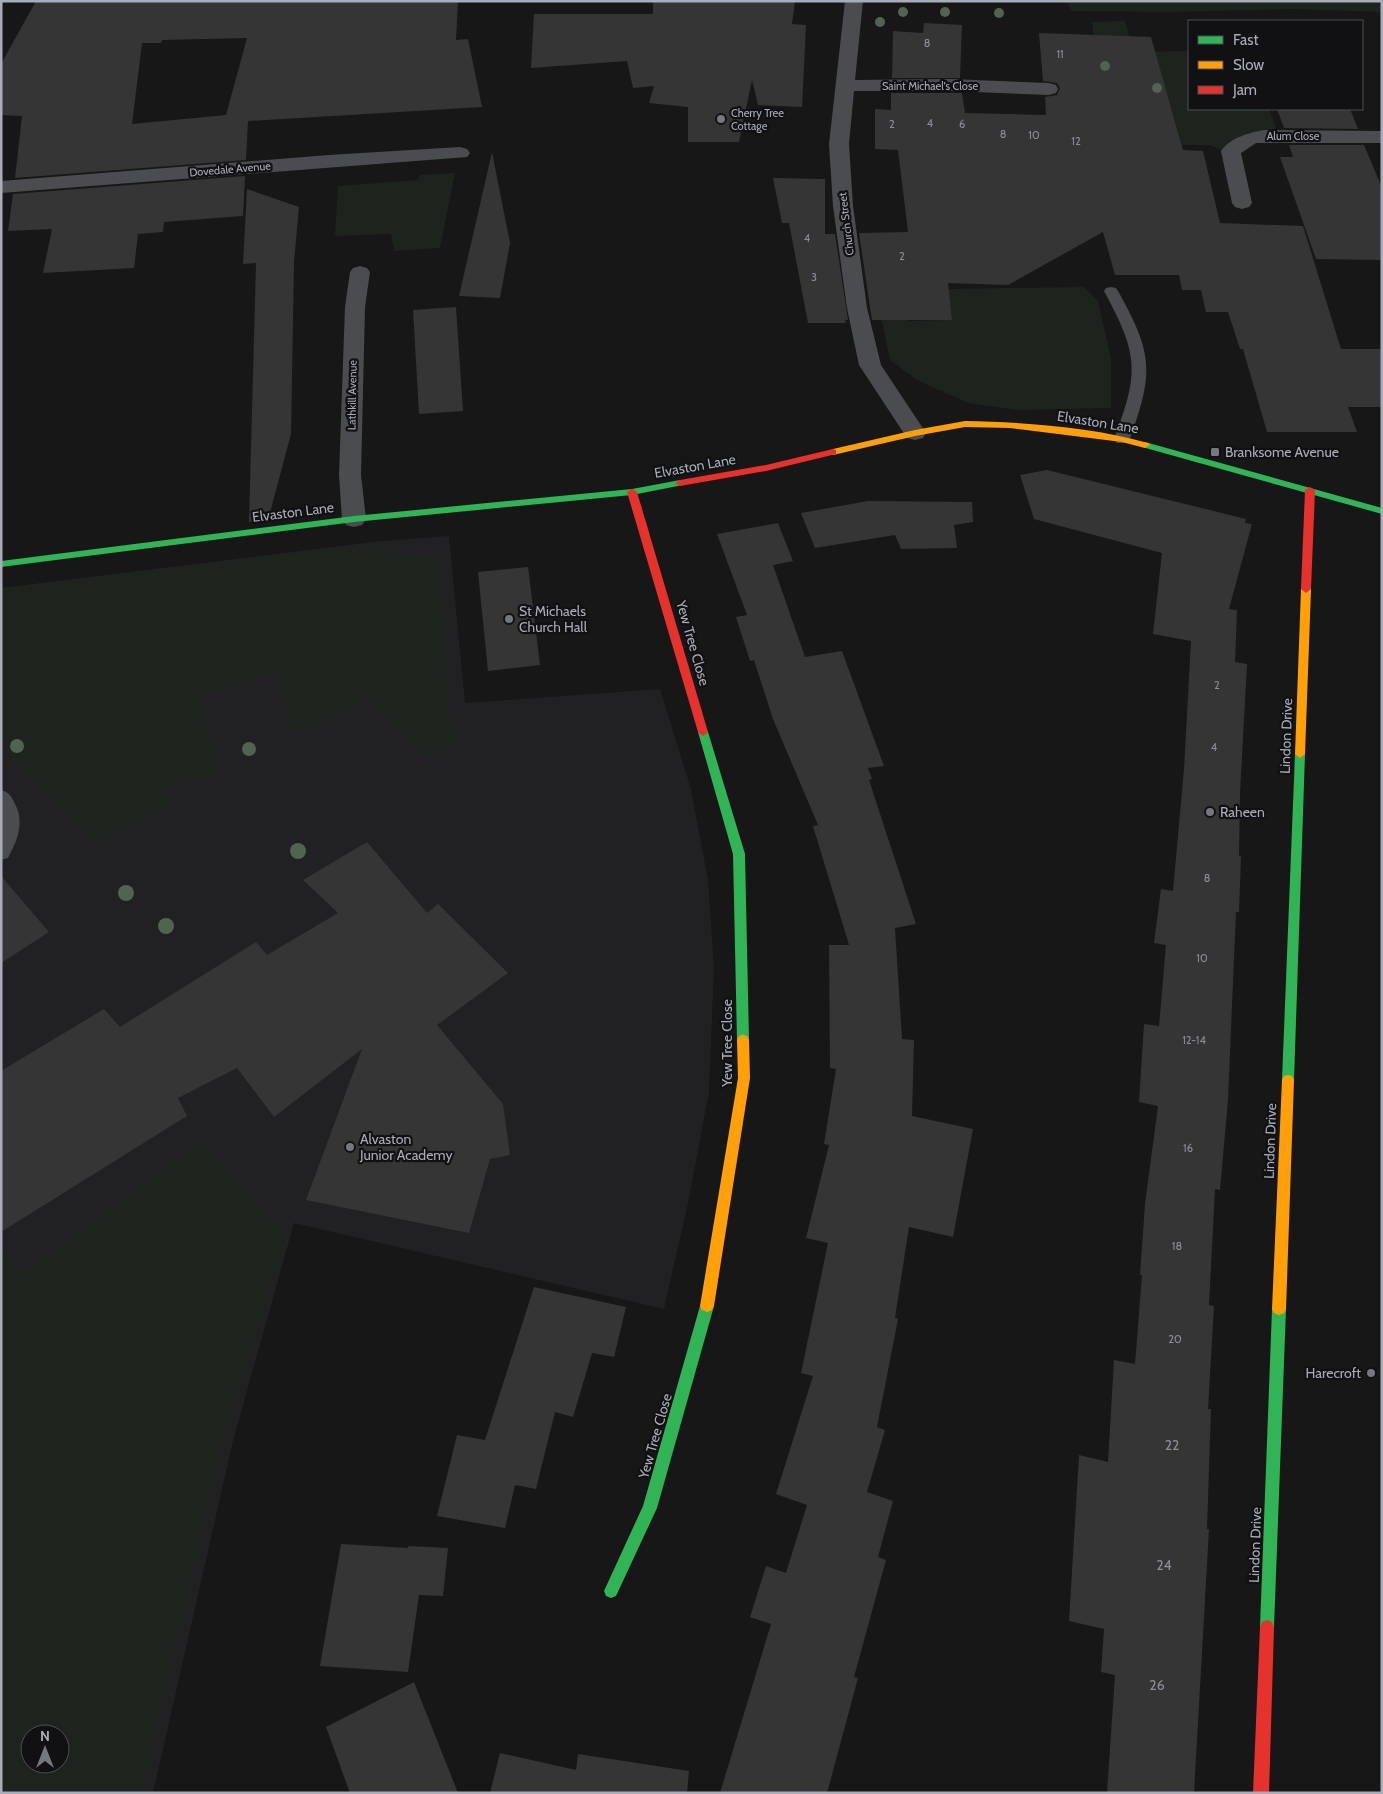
<svg xmlns="http://www.w3.org/2000/svg" width="1383" height="1794" viewBox="0 0 1383 1794" font-family="Cabin,sans-serif">
<style>
.built{fill:#212123;fill-rule:evenodd}
.green{fill:#1d241e;fill-rule:evenodd}
.building{fill:#353536;fill-rule:evenodd}
.lines{fill:none;stroke-linecap:round;stroke-linejoin:round}
.lane{fill:#4b4c50;fill-rule:evenodd}
.street{fill:#4b4c50;fill-rule:evenodd}
.fast{fill:#30b455;fill-rule:evenodd}
.slow{fill:#ff9f0a;fill-rule:evenodd}
.jam{fill:#e5322d;fill-rule:evenodd}
.tree{fill:#506451}
.poi-dot{fill:#757880;stroke:#111113;stroke-width:2}
.labels{text-anchor:middle;stroke-width:4.5;stroke-linejoin:round;paint-order:stroke}
.number-label{font-size:11px;fill:#8b8f98}
.far-street-label{font-size:11px;fill:#a8adb8;stroke:#111113}
.far-poi-label{font-size:11px;fill:#a8adb8;stroke:#111113;text-anchor:start}
.street-label{font-size:14px;fill:#a8adb8;stroke:#111113}
.poi-label{font-size:14px;fill:#a8adb8;stroke:#111113;text-anchor:start}
.near-number-label{font-size:14px;fill:#8b8f98}
</style>
<rect width="100%" height="100%" fill="#171717"/>
<path class="built" d="M449 536 465 703 660 689 691 789 708 880 714 967 709 1092 688 1203 664 1309 294 1223 233 1441 153 1793H1V588L382 541ZM30 1734H60V1764H30Z"/>
<g class="green">
<path d="M1067 1H1382V12L1294 9 1170 12 1071 11Z"/>
<path d="M1125 21 1134 52 1189 51V109H1269L1276 129C1256 130 1237 138 1221 150L1211 145H1182L1170 103H1129L1099 80 1092 22Z"/>
<path d="M455 173 440 248 394 251 391 234 335 236 338 186 418 180 420 175Z"/>
<path d="M899 287 908 321 951 320 948 289 1084 287 1098 301 1111 358V408L1018 410 968 403 917 380 890 360 875 288Z"/>
<path d="M387 543V559L436 555 453 744 443 752 427 757 368 698 305 733 291 729 279 671 200 697 215 756V772L203 779H185L163 791 165 808 97 844 14 760 1 741V588Z"/>
<path d="M203 1141 285 1237 221 1446 141 1793H1V1246L22 1274ZM30 1734H60V1764H30Z"/>
</g>
<g class="building">
<path d="M36 1H458L456 40 468 39 482 107 248 121 246 160 15 178 22 116 1 115V64ZM247 38 226 115 132 124 142 43H161L162 40Z"/>
<path d="M653 1H795L792 24 806 25 802 107 758 105 752 80 739 142H688V107L649 103 654 86 633 88 627 61 531 68 534 14H653Z"/>
<path d="M924 23 962 25 960 78H892L893 31 923 33Z"/>
<path d="M1039 33 1151 37 1183 150 1203 151 1220 223 1303 226 1341 349H1382V407H1348L1357 432H1267L1243 349H1240L1228 312H1206L1201 290H1182L1179 275H1115L1103 232 1008 285 948 283 952 320H872L859 233 908 232 898 150 875 149V109L891 110V93H962L965 113 1046 115 1045 97 1057 95 1060 88 1057 83 1043 81Z"/>
<path d="M1277 109H1350L1358 129 1284 128Z"/>
<path d="M1289 145H1364L1382 188V260L1316 259 1280 157H1293Z"/>
<path d="M492 152 510 243 500 298 459 296Z"/>
<path d="M245 176 243 216 164 222 163 232 138 234 134 268 43 273 52 229 8 231 13 194Z"/>
<path d="M773 178 825 179V234H835L848 320H845L846 323H808L789 223H782Z"/>
<path d="M247 189 299 207 294 262 291 434 268 520 249 522 256 263 243 264Z"/>
<path d="M456 307 463 411 419 414 413 310Z"/>
<path d="M1047 470 1246 519 1245 523 1252 524 1229 609 1237 610 1235 662 1247 664 1240 793 1239 856H1241L1239 912H1236L1228 1100 1220 1190 1215 1189 1209 1305 1214 1306 1208 1409H1211L1207 1529H1209L1194 1793H1107L1115 1675 1101 1672 1104 1629 1069 1621 1079 1455 1108 1462 1114 1360 1135 1364 1142 1275H1140L1145 1204 1158 1106 1139 1102 1144 1024 1159 1026 1166 945 1154 943 1161 889 1173 891 1184 769 1191 641 1153 634 1162 553 1034 519 1020 475Z"/>
<path d="M868 501 972 502 973 522 954 525 957 548 901 549 895 535 815 548 801 513Z"/>
<path d="M778 523 793 561 773 565 805 657 842 651 884 766 868 768 872 779 869 780 916 924 895 928 902 1039 914 1040 912 1116 973 1129 953 1237 909 1227 895 1318 898 1319 877 1427 885 1430 867 1492 893 1501 878 1557 886 1560 854 1677 858 1678 827 1793H720L771 1624 750 1617 766 1566 786 1573 807 1505 776 1494 813 1376 801 1373 828 1243 806 1238 829 1145 824 1144 836 1069 830 1068 829 945H849L813 826 818 825 773 719 754 660 750 661 736 617 747 615 717 534Z"/>
<path d="M528 567 540 665 488 671 478 572Z"/>
<path d="M367 842 427 913 438 904 508 973 437 1025 503 1104 510 1155 490 1159 469 1233 306 1200 362 1049 274 1117 237 1068 178 1098 187 1116 1 1232V1071L104 1009 120 1027 256 942 267 955 338 913 303 880Z"/>
<path d="M1 876 49 932 1 963Z"/>
<path d="M534 1287 626 1307 614 1357 592 1353 573 1417 555 1412 536 1489 515 1485 505 1528 437 1516 457 1435 485 1440Z"/>
<path d="M341 1544 408 1548V1546L448 1548 443 1596 419 1595 408 1672 320 1666Z"/>
<path d="M414 1682 458 1793H350L326 1727Z"/>
<path d="M500 1753 576 1770 578 1754 689 1771 687 1793H490Z"/>
</g>
<g class="lines">
<g class="lane">
<path d="M1111 287 1116 288 1118 291C1153 354 1154 372 1130 439L1127 443H1117L1114 439C1140 372 1138 354 1104 291L1106 288Z"/>
<path d="M1 790C9 792 12 797 15 804 25 823 17 841 8 858L1 860Z"/>
</g>
<g class="street">
<path d="M845 1H863L855 80 950 79 1049 83 1056 85 1058 89 1056 93 1049 95 950 91H854L849 144 853 206 867 308 881 365 926 433 923 438 915 440 907 438 859 365 847 308 833 206 829 144Z"/>
<path d="M1264 130 1382 131V143H1256L1241 153 1252 203 1249 207 1242 209 1235 207 1232 203 1221 151C1231 137 1249 133 1264 130Z"/>
<path d="M460 147 467 149 470 153 467 157 1 193V181L329 155Z"/>
<path d="M360 266 367 268 370 272 365 307 361 475 366 519 362 525 354 527 346 525 342 519 339 475 345 307 350 272 353 268Z"/>
</g>
<g class="fast">
<path d="M1145 442 1382 508V514L1142 447V443Z"/>
<path d="M680 480 683 481V485L632 495 354 522 1 567V561L354 516 632 489Z"/>
<path d="M703 728 708 732 745 854 749 1040 747 1044 743 1045 739 1044 737 1040 733 854 698 732Z"/>
<path d="M1300 750 1305 754 1294 1080 1292 1084 1288 1085 1284 1084 1282 1080 1295 754Z"/>
<path d="M707 1300 712 1302 714 1306 657 1508 616 1596 611 1598 606 1596 604 1591 643 1506 700 1306 702 1302Z"/>
<path d="M1279 1303 1284 1305 1286 1309 1274 1627 1272 1632 1267 1634 1262 1632 1260 1627 1272 1309 1274 1305Z"/>
</g>
<g class="slow">
<path d="M965 421C1023 422 1092 427 1148 443L1150 445 1145 448 1122 442 1010 428 965 427 915 436 833 455 828 452 833 449 915 430Z"/>
<path d="M1306 585 1311 589 1305 754 1300 758 1295 754 1301 589Z"/>
<path d="M743 1035 747 1036 749 1040 750 1078 714 1306 712 1310 707 1312 702 1310 700 1306 738 1078 737 1040 739 1036Z"/>
<path d="M1288 1075 1292 1076 1294 1080 1286 1309 1284 1313 1279 1315 1274 1313 1272 1309 1282 1080 1284 1076Z"/>
</g>
<g class="jam">
<path d="M833 449 836 450V454L766 471 680 486 675 483 680 480 766 465Z"/>
<path d="M1310 487 1315 490 1311 589 1306 593 1301 589 1305 490Z"/>
<path d="M632 489 637 492 708 732 703 736 698 732 627 492Z"/>
<path d="M1267 1620 1272 1622 1274 1627 1269 1793H1253L1260 1627 1262 1622Z"/>
</g>
</g>
<g class="tree">
<circle cx="903" cy="12" r="5"/>
<circle cx="945" cy="12" r="5"/>
<circle cx="999" cy="13" r="5"/>
<circle cx="880" cy="22" r="5"/>
<circle cx="1105" cy="66" r="5"/>
<circle cx="1157" cy="88" r="5"/>
<circle cx="17" cy="746" r="7"/>
<circle cx="249" cy="749" r="7"/>
<circle cx="298" cy="851" r="8"/>
<circle cx="126" cy="893" r="8"/>
<circle cx="166" cy="926" r="8"/>
</g>
<g class="poi-dot">
<circle cx="721" cy="119" r="5"/>
<rect x="1210" y="447" width="10" height="10" rx="2.5"/>
<circle cx="509" cy="619" r="5"/>
<circle cx="1210" cy="812" r="5"/>
<circle cx="350" cy="1147" r="5"/>
<circle cx="1371" cy="1373" r="5"/>
</g>
<g class="labels">
<g class="number-label">
<text x="927" y="47">8</text>
<text x="1060" y="58">11</text>
<text x="930" y="127">4</text>
<text x="892" y="128">2</text>
<text x="962" y="128">6</text>
<text x="1003" y="138">8</text>
<text x="1034" y="139">10</text>
<text x="1076" y="145">12</text>
<text x="807" y="242">4</text>
<text x="902" y="260">2</text>
<text x="814" y="281">3</text>
<text x="1217" y="689">2</text>
<text x="1214" y="751">4</text>
<text x="1207" y="882">8</text>
<text x="1202" y="962">10</text>
<text x="1194" y="1044">12-14</text>
<text x="1188" y="1152">16</text>
<text x="1177" y="1250">18</text>
<text x="1175" y="1343">20</text>
</g>
<g class="far-street-label">
<text x="930" y="90">Saint Michael's Close</text>
<text x="1293" y="140">Alum Close</text>
<text transform="translate(230 169) rotate(-5)" y="4">Dovedale Avenue</text>
<text transform="translate(846 224) rotate(-97)" y="4">Church Street</text>
<text transform="translate(352 395) rotate(-89)" y="4">Lathkill Avenue</text>
</g>
<g class="far-poi-label">
<text x="731" y="117">Cherry Tree<tspan x="731" dy="13">Cottage</tspan></text>
</g>
<g class="street-label">
<text transform="translate(1098 422) rotate(9)" y="5">Elvaston Lane</text>
<text transform="translate(695 466) rotate(-10)" y="5">Elvaston Lane</text>
<text transform="translate(293 512) rotate(-7)" y="5">Elvaston Lane</text>
<text transform="translate(693 643) rotate(74)" y="5">Yew Tree Close</text>
<text transform="translate(1286 736) rotate(-88)" y="5">Lindon Drive</text>
<text transform="translate(727 1043) rotate(-90)" y="5">Yew Tree Close</text>
<text transform="translate(1270 1141) rotate(-88)" y="5">Lindon Drive</text>
<text transform="translate(655 1436) rotate(-74)" y="5">Yew Tree Close</text>
<text transform="translate(1255 1545) rotate(-88)" y="5">Lindon Drive</text>
</g>
<g class="poi-label">
<text x="1225" y="457">Branksome Avenue</text>
<text x="519" y="616">St Michaels<tspan x="519" dy="16">Church Hall</tspan></text>
<text x="1220" y="817">Raheen</text>
<text x="360" y="1144">Alvaston<tspan x="360" dy="16">Junior Academy</tspan></text>
<text x="1361" y="1378" text-anchor="end">Harecroft</text>
</g>
<g class="near-number-label">
<text x="1172" y="1450">22</text>
<text x="1164" y="1570">24</text>
<text x="1157" y="1690">26</text>
</g>
</g>
<rect width="1383" height="1794" fill="none" stroke="#a8adb8" stroke-width="5"/>
<rect x="1188" y="20" width="175" height="90" fill="#111113" stroke="#4d4f55"/>
<rect x="1198" y="36" width="25" height="8" fill="#30b455" stroke="#4d4f55"/>
<text x="1233" y="45" font-size="15" fill="#a8adb8">Fast</text>
<rect x="1198" y="61" width="25" height="8" fill="#ff9f0a" stroke="#4d4f55"/>
<text x="1233" y="70" font-size="15" fill="#a8adb8">Slow</text>
<rect x="1198" y="86" width="25" height="8" fill="#e5322d" stroke="#4d4f55"/>
<text x="1233" y="95" font-size="15" fill="#a8adb8">Jam</text>
<g transform="translate(45 1749)"><circle r="24" fill="#111113" stroke="#4d4f55"/>
<path d="M0-4L9 19L0 12L-9 19Z" fill="#757880"/>
<text y="-8" font-size="14" font-weight="bold" text-anchor="middle" fill="#a8adb8">N</text>
</g>
</svg>
